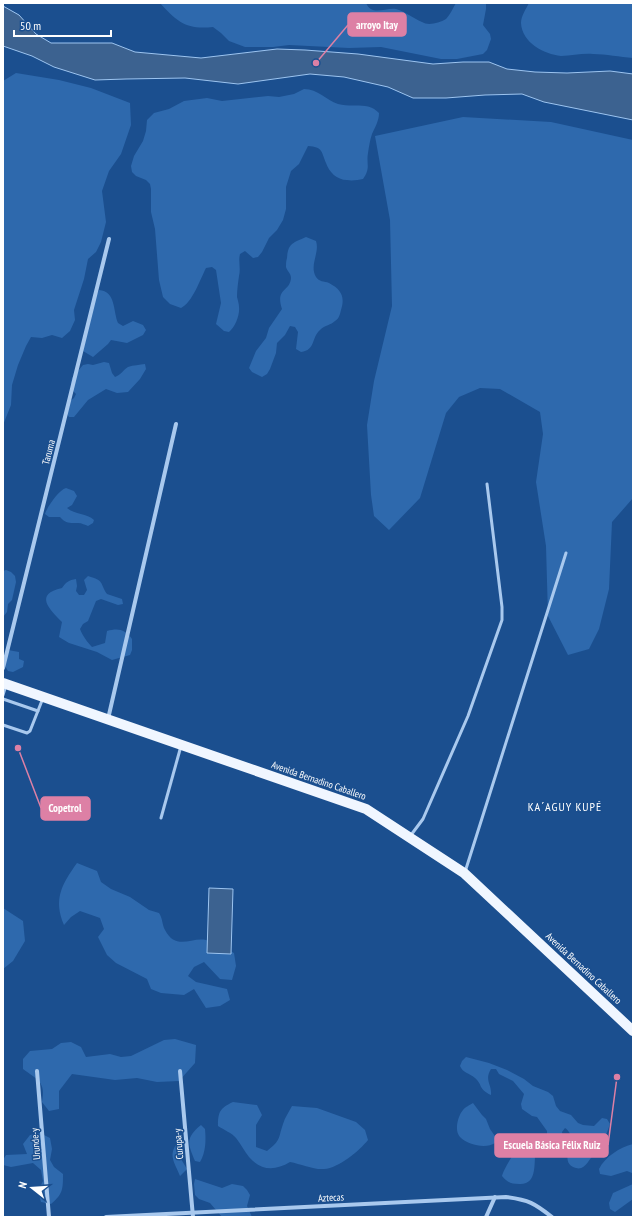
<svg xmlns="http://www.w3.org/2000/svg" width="636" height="1220" viewBox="0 0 636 1220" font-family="'PT Sans Narrow',sans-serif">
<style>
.green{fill:#2e69ad}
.water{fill:#3c6290;stroke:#9cc4f0}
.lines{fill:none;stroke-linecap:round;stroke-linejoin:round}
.service{stroke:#a9c9ee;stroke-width:3}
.minor{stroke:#a9c9ee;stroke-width:4}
.primary{stroke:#f0f6ff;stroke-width:10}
.labels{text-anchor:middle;stroke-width:3;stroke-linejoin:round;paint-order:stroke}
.street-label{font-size:10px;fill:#fff;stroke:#1b4f8f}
.quarter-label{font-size:12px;letter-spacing:1px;fill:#fff;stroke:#1b4f8f}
.leader{fill:none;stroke:#dd80a5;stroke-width:1.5}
.callout-dot{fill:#dd80a5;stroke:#1b4f8f;stroke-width:1.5}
.callout{fill:#dd80a5;stroke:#dd80a5;stroke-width:1.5}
.callout-label{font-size:11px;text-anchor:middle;font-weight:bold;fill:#fff}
</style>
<rect width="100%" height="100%" fill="#1b4f8f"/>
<g class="green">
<path d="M160 3H366C372 17 386 7 396 9 406 12 413 18 422 22 428 26 439 23 446 19 450 15 453 8 456 3H486V9L483 25 490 34 491 39 487 50 483 54 457 59H441L381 47 349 48 289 45 273 47H245L229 41 221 33 213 27C187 30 177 22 160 3Z"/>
<path d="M529 3H633V58C620 57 606 54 593 54 582 53 572 56 561 56 544 54 522 43 521 23 521 16 526 9 529 3Z"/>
<path d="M16 73 59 80 91 88 130 103 131 125 121 154 109 171 102 191 106 222 101 242 96 252 88 259 84 279 74 310 75 320 70 331 62 338 52 335 42 338 31 337 26 346 18 365 12 385 11 405 3 425V81Z"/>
<path d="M304 89C318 89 326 100 338 104 353 108 368 101 379 113 379 121 375 127 372 134 370 140 369 146 368 153 366 164 371 168 363 179 358 180 352 181 347 180 337 180 329 172 326 163 321 151 323 147 308 146L299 164 291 171 286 187V209L283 220 277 230 269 238 262 252 258 257 253 258 245 251 240 254C238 261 241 268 239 276 238 283 237 290 237 297 238 301 239 304 239 307 240 315 235 327 229 332L224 331 216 324 221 303 216 270 212 267 206 268C200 280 192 303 181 308L170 304 163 297 159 280 155 229 151 212V189L150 184 146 180 136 176 132 172 131 166 134 156 143 141 146 131 147 120 154 113 169 109 184 101 207 98 222 101 268 96 279 97 294 94Z"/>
<path d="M463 117 551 122 633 140V498L612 522 609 589 599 629 589 649 568 655 548 616 546 546 536 482 543 434 540 412 500 389 480 388 459 397 446 413 420 498 389 530 374 516 371 495 367 425 374 381 392 306 390 220 375 136Z"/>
<path d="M306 237 316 241C320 253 309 265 316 277 319 282 324 281 329 283 342 290 345 297 341 310 340 314 339 319 335 321 331 325 325 325 320 330 311 338 316 350 301 352L296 349 298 332 295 327 290 326 285 335 277 343 276 353 270 369 267 374 262 377 252 372 249 368 256 351 266 338 269 328 282 309C275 288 290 292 291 278 291 273 287 271 286 267 286 264 286 261 287 258 288 243 293 243 306 237Z"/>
<path d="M99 290C116 291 113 311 118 323L123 326 133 321 143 325 146 330 143 335 127 343 111 340 108 344 93 357 83 351 93 302Z"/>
<path d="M104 362 109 363 112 373 115 377C121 375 123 370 128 367 133 365 140 365 145 364L146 369 140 379 128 392 117 393 106 389 88 400 74 417H69L66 412 69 402 74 398 76 394 72 390 71 384 72 378 83 365 88 364 93 365Z"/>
<path d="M66 488 74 491 77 496 72 505 67 508C75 515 87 513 94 520L93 523 88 526C85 525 82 523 78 523 70 523 66 524 60 517H49L45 514C47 507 59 490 66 488Z"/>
<path d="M6 570 11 572 15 576 16 582 12 600 8 604 7 612 3 617V571Z"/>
<path d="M88 576C105 581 99 582 107 594L122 599 123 604 118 605 101 599 96 601 88 621 83 624 80 629C82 635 88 643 92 647L105 643 107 631C118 628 125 629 132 639V650L130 655 112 660 97 652 69 643 59 637 62 622C49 609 34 594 62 588 66 582 69 580 76 579L77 586 76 591 79 595H84L87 590 84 580Z"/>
<path d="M8 650 19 652V659L24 661 23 667 13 672 8 671 5 666Z"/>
<path d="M77 863 97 871 101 882 111 889 130 897 149 910 159 913C163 919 162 925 165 930 176 951 191 937 206 940 216 943 225 948 234 953L236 966 232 980 220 979 204 962 194 967 188 976 196 982 227 989 230 1000 220 1006 206 1008 194 989 184 995 161 993 151 989 147 979 116 963 107 955 98 937 104 929 100 918 80 911 71 917 64 925C53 899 62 884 77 863Z"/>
<path d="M3 908 23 921 25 941 13 961 3 969Z"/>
<path d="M175 1039 196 1045 195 1063 179 1081 157 1082 137 1078 115 1080 72 1074 59 1091V1109L49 1111 42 1102C46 1082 38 1080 23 1069V1059L30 1051 52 1049 61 1043 71 1042 81 1047 86 1057 110 1054 121 1057 131 1056 164 1040Z"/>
<path d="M466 1057 489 1063 507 1070 524 1079 533 1086 548 1092 553 1096 556 1106 560 1111 571 1115 578 1123 583 1125 594 1126 602 1118 607 1119 610 1124C608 1130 605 1138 602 1144 600 1148 597 1150 594 1154 589 1159 585 1171 576 1168 561 1164 570 1148 571 1138 571 1134 568 1130 565 1128L562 1132C563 1138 562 1141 557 1146L546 1143 536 1148C533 1161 539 1185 519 1184 511 1184 507 1182 502 1176 503 1170 519 1143 525 1141 532 1139 540 1141 547 1137V1131L537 1117 532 1116 522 1109 521 1104 524 1094 513 1081 499 1074 496 1069H491C484 1080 492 1084 491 1095 478 1089 483 1085 475 1078 469 1073 463 1073 460 1066L462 1061Z"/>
<path d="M233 1102 257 1105 262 1115 256 1125V1147L267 1151C281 1140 278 1139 283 1124 285 1117 289 1112 292 1106L317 1108 356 1122 365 1130 368 1140C359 1151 339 1168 324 1169 314 1170 301 1164 290 1162 275 1171 261 1171 249 1157 244 1151 241 1144 236 1138 232 1133 224 1130 218 1126 218 1112 220 1108 233 1102Z"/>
<path d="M473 1103 482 1115 486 1119 490 1129 497 1139 495 1143C486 1149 468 1145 460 1137 454 1130 458 1116 463 1110 465 1107 470 1105 473 1103Z"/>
<path d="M201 1125 205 1129C206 1140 206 1152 200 1162L195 1161C188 1144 185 1138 201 1125Z"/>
<path d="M40 1133 50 1138 52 1149 50 1160 54 1167 63 1174C63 1189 63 1194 51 1204L41 1202 38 1191 43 1181 41 1170 33 1163 11 1167 3 1165V1160L6 1155 27 1154 23 1144 30 1135Z"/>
<path d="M633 1144V1175L632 1173 627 1171 611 1176 600 1174 599 1169C605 1157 620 1147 633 1144Z"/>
<path d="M176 1145 181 1159 187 1169 180 1176C176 1165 168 1156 176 1145Z"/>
<path d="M195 1179 222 1188 232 1184 243 1186 247 1190 250 1195 247 1206 252 1217H222L210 1203 199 1199 195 1195 194 1184Z"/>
<path d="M633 1184V1199L615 1212 610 1209 609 1203 613 1193Z"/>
</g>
<g class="water">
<path d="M3 6 19 15 36 34 51 43H112L135 52 201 58 277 49 305 50 358 54 433 64 463 62H489L507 69 535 72 567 73 610 71 633 74V120L544 102 522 94 485 95 446 98H413L388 87 344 77 310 74 238 84 185 78 126 79 95 80 54 67 32 56 3 46Z"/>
<path d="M209 888 233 889 231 954 207 953Z"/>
</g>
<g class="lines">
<g class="service">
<path d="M3 695 6 685"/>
<path d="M3 699 38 711"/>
<path d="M3 725 27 733 30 731 43 698"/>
<path d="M161 818 181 746"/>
<path d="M411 835 423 819 468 716 502 620V607L487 484"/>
<path d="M465 872 566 553"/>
</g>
<g class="minor">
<path d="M3 668 109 239"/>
<path d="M108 719 176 424"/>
<path d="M37 1071 49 1217"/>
<path d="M180 1071 193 1217"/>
<path d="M106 1217 506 1197C529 1200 534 1203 552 1217"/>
<path d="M486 1217 495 1197"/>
</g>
<path class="primary" d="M3 683 366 809 464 873 633 1031"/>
</g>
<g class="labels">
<g class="street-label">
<text transform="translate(48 452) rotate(-76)" y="4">Taruma</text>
<text transform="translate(319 780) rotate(19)" y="4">Avenida Bernadino Caballero</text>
<text transform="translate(584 968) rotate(43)" y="4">Avenida Bernadino Caballero</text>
<text transform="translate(35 1144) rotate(-95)" y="4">Urunde-y</text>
<text transform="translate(178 1144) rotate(-95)" y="4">Curupa-y</text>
<text transform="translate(331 1197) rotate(-3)" y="4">Aztecas</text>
</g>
<g class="quarter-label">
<text x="565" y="811">KA´AGUY KUPÉ</text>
</g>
</g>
<path class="leader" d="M316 63L348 25M18 748L41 808M617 1077L608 1145"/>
<g class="callout-dot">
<circle cx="316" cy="63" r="4"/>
<circle cx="18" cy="748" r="4"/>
<circle cx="617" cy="1077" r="4"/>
</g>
<g class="callout">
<rect x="348" y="13" width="58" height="23" rx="4"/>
<rect x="41" y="797" width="49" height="23" rx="4"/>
<rect x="495" y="1134" width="113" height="23" rx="4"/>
</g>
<g class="callout-label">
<text x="377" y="29">arroyo Itay</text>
<text x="65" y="812">Copetrol</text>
<text x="552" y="1149">Escuela Básica Félix Ruiz</text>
</g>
<rect width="636" height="1220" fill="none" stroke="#ffffff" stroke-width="8"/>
<g transform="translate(32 1188) rotate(287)" stroke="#1b4f8f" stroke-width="3" paint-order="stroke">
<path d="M0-3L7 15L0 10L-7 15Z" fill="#ffffff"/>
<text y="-6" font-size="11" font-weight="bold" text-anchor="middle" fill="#ffffff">N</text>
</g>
<path d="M14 30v6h97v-6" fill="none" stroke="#ffffff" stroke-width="2"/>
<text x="20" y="30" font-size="12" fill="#ffffff" stroke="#1b4f8f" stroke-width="3" paint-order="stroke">50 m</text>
</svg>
